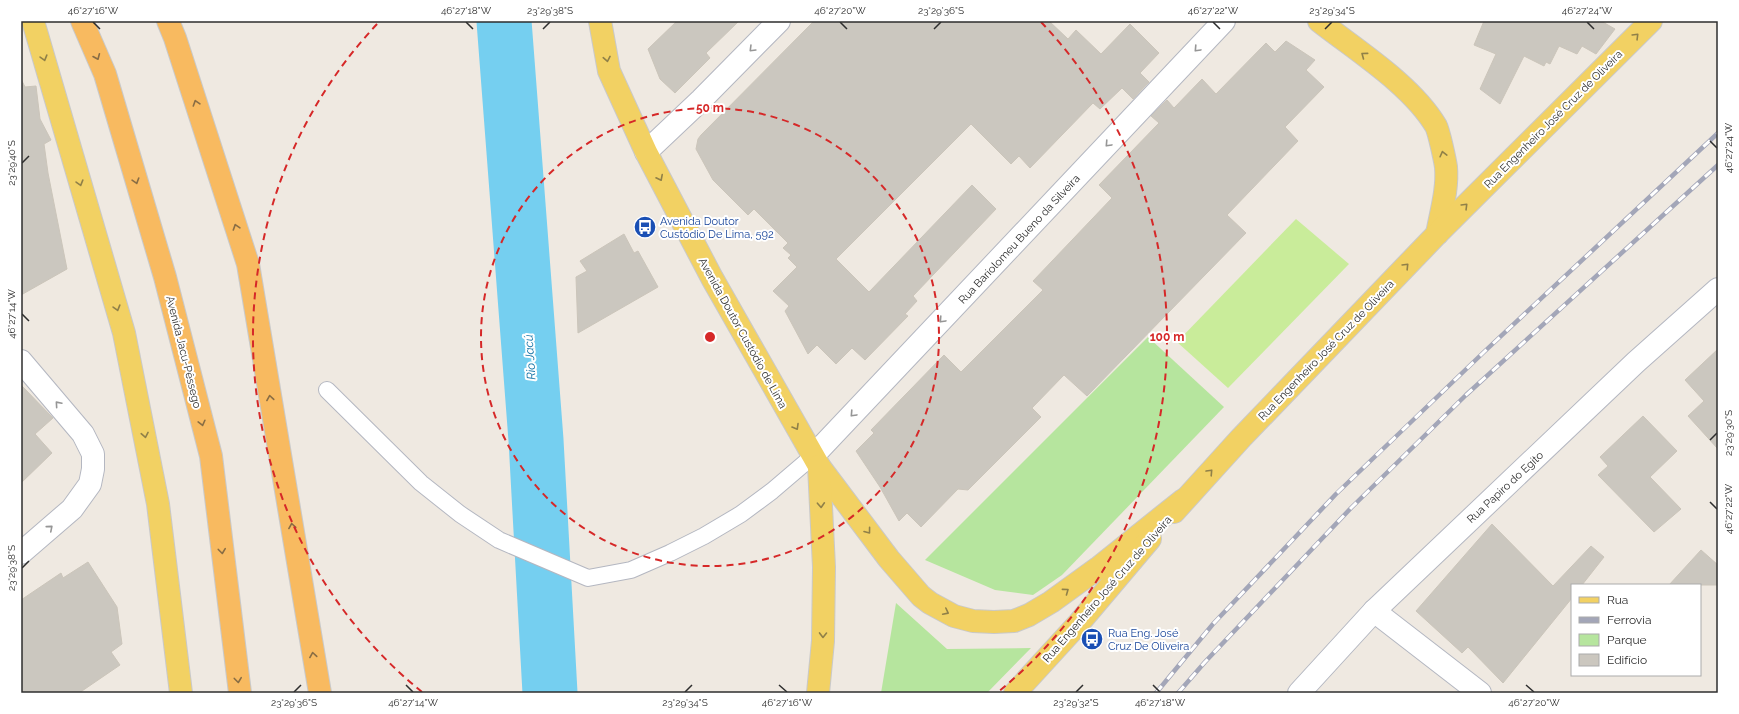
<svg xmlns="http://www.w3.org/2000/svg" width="1739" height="714" viewBox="0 0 1739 714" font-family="Raleway,sans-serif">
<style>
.green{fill:#b6e59e}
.pitch{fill:#c9ec9a}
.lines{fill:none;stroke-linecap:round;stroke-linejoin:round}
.river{stroke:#75cff0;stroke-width:55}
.building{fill:#cbc7bf;stroke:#cbc5ba}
.service-casing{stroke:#b4b7c1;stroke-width:18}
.minor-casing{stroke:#b4b7c1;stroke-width:24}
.primary-casing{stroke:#c9c9c9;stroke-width:24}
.trunk-casing{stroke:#c9c9c9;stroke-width:24}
.service{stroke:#fff;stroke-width:16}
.minor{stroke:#fff;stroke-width:22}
.primary{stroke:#f2d163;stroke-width:22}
.trunk{stroke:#f8ba60;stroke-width:22}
.rail-casing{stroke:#a3a6b8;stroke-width:4.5}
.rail{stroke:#fff;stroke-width:3;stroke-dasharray:9;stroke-linecap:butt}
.oneway{stroke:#908048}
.oneway2{stroke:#969696}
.oneway3{stroke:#896d44}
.ticks{fill:none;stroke:#2e2e2e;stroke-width:1.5}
.ring{fill:none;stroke:#d62828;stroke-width:2;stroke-dasharray:7 5}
.labels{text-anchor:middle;stroke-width:4;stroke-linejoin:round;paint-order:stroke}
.street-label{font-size:11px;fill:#2e2e2e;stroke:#fff}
.transit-label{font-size:11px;fill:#164399;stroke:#fff;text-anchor:start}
.water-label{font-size:12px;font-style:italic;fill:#0d6fa3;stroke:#fff}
.centre{fill:#d62828;stroke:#fff;stroke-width:2}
.ring-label{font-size:12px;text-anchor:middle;font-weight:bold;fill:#d62828;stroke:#fff;stroke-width:4;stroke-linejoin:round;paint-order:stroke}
.neatline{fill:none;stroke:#2e2e2e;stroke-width:1.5}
.ticks-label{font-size:10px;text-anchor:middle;fill:#2e2e2e}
</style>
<rect width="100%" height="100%" fill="#efe9e1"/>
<g class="green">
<path d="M1148 337 1224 407 1062 575 1033 595 995 590 925 560Z"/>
<path d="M896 603 947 649 1031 648 987 693H881Z"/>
</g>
<path class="pitch" d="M1296 219 1349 264 1228 388 1177 342Z"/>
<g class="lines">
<path class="river" d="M504 21 536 440 550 693"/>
</g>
<g class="building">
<path d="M677 21H739L706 53 710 58 675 93 660 79 648 49Z"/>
<path d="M814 21H1049L1068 39 1076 30 1101 54 1130 24 1159 53 1140 73 1149 82 1133 99 1122 88 1100 109 1093 103 1030 168 1019 156 1011 164 971 124 836 259 869 292 972 185 996 209 913 296 917 301 905 314 908 316 865 360 852 348 836 364 817 345 808 354 785 311 789 306 773 291 797 267 788 258 791 255 783 248 788 243 754 209 748 215 713 180 696 149 698 139 701 135Z"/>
<path d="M1484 21H1601L1615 29 1596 54 1582 46 1577 54 1559 46 1550 64 1546 62 1544 66 1524 56 1500 104 1480 89 1496 54 1474 45Z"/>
<path d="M1286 41 1315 60 1306 70 1324 87 1285 127 1298 141 1227 215 1246 233 1087 396 1064 375 1032 408 1041 417 968 490 958 489 921 527 907 513 899 521 880 487 856 451 874 433 871 430 944 355 961 372 1043 290 1033 281 1112 198 1099 185 1159 123 1151 116 1167 100 1174 108 1202 79 1216 94 1266 43 1275 52Z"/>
<path d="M21 79 25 87 36 86 40 119 51 140 44 144 48 173 67 269 21 295Z"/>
<path d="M624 234 634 253 638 251 658 287 578 333 576 277 587 271 580 261Z"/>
<path d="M1718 349V449L1688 416 1704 401 1685 380Z"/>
<path d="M21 385 53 418 35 434 52 453 21 483Z"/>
<path d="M1643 416 1677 451 1650 477 1681 509 1654 532 1598 475 1608 466 1600 457Z"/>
<path d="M1492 524 1553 586 1591 546 1604 557 1582 585H1572V598L1503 683 1468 647 1462 653 1416 611Z"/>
<path d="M1701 550 1718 565V585H1669Z"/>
<path d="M88 562 117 607 122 644 111 652 120 665 79 693H21V600L61 573 63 578Z"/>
</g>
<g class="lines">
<g class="service-casing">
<path id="service" d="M327 390 421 483 460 514 499 540 588 578 631 570 670 553 704 536 741 514 772 491 813 456"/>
</g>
<g class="minor-casing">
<g id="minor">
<path d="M646 152 701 100 779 21"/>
<path d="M21 361 83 434 93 454V469L90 484 72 509 21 553"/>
<path d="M813 456 1224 21"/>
<path d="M1374 611 1480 693"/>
<path d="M1299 693 1374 611 1636 362 1718 289"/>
</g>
</g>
<g class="primary-casing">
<g id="primary">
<path d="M33 21 124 333 158 504 181 693"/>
<path d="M600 21 609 71 646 152 712 278 819 466 889 559 921 596 930 603 954 616 973 621 994 622 1014 621 1029 615 1051 602 1098 568 1183 500"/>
<path d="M1319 21C1356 50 1412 85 1436 126 1439 132 1445 160 1446 167 1448 189 1441 212 1437 234"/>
<path d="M1174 512 1241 438 1437 234 1651 21"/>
<path d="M818 693 823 641 824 567 819 466"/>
<path d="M1015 693 1079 623 1150 539"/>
</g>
</g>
<g class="trunk-casing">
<g id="trunk">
<path d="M82 21 105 74 165 277 211 456 240 693"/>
<path d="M168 21 175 38 248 264 320 693"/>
</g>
</g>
<use href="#service" class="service"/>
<use href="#minor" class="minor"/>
<use href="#primary" class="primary"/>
<use href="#trunk" class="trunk"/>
<g class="rail-casing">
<g id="rail">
<path d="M1156 693 1213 624 1336 494 1485 351 1718 133"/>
<path d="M1178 693 1205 662 1351 508 1466 395 1718 165"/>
</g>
</g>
<use href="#rail" class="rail"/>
</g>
<defs><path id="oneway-chevron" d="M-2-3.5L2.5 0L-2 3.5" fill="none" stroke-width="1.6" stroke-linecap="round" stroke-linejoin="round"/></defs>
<g class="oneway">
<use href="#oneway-chevron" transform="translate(1636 36) rotate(-45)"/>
<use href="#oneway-chevron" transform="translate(1364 55) rotate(-143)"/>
<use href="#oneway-chevron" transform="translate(44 58) rotate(74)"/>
<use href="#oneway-chevron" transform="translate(607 59) rotate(79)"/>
<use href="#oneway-chevron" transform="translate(1443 154) rotate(-104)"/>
<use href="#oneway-chevron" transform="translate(660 178) rotate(63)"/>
<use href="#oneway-chevron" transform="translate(80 183) rotate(74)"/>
<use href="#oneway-chevron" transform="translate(1465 206) rotate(-45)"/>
<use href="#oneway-chevron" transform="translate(1406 266) rotate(-46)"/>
<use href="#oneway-chevron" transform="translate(117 308) rotate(74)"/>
<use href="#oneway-chevron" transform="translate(796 427) rotate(60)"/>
<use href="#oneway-chevron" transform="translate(145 435) rotate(79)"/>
<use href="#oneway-chevron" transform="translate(1210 472) rotate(-47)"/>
<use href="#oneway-chevron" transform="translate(821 505) rotate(87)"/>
<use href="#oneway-chevron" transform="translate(868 531) rotate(53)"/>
<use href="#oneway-chevron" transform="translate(1066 591) rotate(-36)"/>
<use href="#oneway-chevron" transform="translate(946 612) rotate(27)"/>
<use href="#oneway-chevron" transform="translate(823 635) rotate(91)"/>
</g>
<g class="oneway2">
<use href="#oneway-chevron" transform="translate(752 49) rotate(135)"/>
<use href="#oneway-chevron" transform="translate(1197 49) rotate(133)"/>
<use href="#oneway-chevron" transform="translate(1108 144) rotate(133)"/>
<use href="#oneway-chevron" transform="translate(942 320) rotate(133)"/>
<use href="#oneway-chevron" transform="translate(58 404) rotate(-131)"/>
<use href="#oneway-chevron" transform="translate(853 414) rotate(133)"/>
<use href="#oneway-chevron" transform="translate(50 528) rotate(-41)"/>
</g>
<g class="oneway3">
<use href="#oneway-chevron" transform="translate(97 57) rotate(67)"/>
<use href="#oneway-chevron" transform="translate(196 103) rotate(-108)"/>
<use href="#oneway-chevron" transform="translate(136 181) rotate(73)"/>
<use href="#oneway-chevron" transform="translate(236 227) rotate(-108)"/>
<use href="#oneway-chevron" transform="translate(270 398) rotate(-99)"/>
<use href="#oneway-chevron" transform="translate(202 423) rotate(76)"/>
<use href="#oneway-chevron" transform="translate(292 526) rotate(-99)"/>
<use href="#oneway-chevron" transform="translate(222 551) rotate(83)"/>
<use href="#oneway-chevron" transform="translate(313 655) rotate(-99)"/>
<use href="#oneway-chevron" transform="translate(238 680) rotate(83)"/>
</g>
<path class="ticks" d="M93 22 100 29M466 22 473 29M840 22 847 29M1213 22 1220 29M1587 22 1594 29M543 29 550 22M934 29 941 22M1325 29 1332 22M1710 141 1717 148M22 163 29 156M22 314 29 321M1710 440 1717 433M1710 502 1717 509M22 568 29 561M406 685 413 692M779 685 787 692M1153 685 1160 692M1526 685 1534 692M294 692 301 685M685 692 692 685M1076 692 1083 685"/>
<g class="ring">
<circle cx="710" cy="337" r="229"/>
<path d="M422 692A457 457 0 0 1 379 22M1041 22A457 457 0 0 1 998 692"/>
</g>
<defs>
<g id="bus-disc" transform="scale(1.15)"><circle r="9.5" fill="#1a4fb4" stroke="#fff"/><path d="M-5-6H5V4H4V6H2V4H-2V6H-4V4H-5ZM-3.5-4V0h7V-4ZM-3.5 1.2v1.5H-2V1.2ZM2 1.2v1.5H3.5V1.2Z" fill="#fff"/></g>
</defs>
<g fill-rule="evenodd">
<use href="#bus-disc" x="645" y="227"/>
<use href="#bus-disc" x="1092" y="639"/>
</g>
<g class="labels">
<g class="street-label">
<text transform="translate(1553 119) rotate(-45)" y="4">Rua Engenheiro José Cruz de Oliveira</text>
<text transform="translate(1019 239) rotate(-47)" y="4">Rua Bariolomeu Bueno da Silveira</text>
<text transform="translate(743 333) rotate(61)" y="4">Avenida Doutor Custódio de Lima</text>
<text transform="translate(1326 350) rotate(-46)" y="4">Rua Engenheiro José Cruz de Oliveira</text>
<text transform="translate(184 352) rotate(76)" y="4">Avenida Jacu-Pêssego</text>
<text transform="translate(1505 487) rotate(-43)" y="4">Rua Papiro do Egito</text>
<text transform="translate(1107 589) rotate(-49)" y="4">Rua Engenheiro José Cruz de Oliveira</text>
</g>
<g class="transit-label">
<text x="660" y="225">Avenida Doutor<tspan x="660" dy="13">Custódio De Lima, 592</tspan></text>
<text x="1108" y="637">Rua Eng. José<tspan x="1108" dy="13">Cruz De Oliveira</tspan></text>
</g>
<g class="water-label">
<text transform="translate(530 357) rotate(-94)" y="4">Rio Jacú</text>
</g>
</g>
<circle cx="710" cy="337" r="6" class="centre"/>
<g class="ring-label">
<text x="710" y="112">50 m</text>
<text x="1167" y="341">100 m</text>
</g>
<rect width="1739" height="714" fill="none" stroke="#ffffff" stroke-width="44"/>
<rect x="1571" y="584" width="130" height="92" fill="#ffffff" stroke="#ababab"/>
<rect x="1579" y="597" width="20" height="6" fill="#f2d163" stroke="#ababab"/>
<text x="1607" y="604" font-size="12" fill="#2e2e2e">Rua</text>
<rect x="1579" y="617" width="20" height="6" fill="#a3a6b8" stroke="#ababab"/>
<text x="1607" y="624" font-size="12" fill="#2e2e2e">Ferrovia</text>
<rect x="1579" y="634" width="20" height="12" fill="#b6e59e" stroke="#ababab"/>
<text x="1607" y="644" font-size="12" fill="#2e2e2e">Parque</text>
<rect x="1579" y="654" width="20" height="12" fill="#cbc7bf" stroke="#ababab"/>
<text x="1607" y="664" font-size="12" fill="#2e2e2e">Edifício</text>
<rect x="22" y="22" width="1695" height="670" class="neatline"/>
<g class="ticks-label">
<text x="93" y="14">46°27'16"W</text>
<text x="466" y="14">46°27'18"W</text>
<text x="550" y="14">23°29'38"S</text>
<text x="840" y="14">46°27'20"W</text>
<text x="941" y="14">23°29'36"S</text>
<text x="1213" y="14">46°27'22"W</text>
<text x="1332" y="14">23°29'34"S</text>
<text x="1587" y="14">46°27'24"W</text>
<text transform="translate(1728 148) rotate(-90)" y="4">46°27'24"W</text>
<text transform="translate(11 163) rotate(-90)" y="4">23°29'40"S</text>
<text transform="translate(11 314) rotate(-90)" y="4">46°27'14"W</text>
<text transform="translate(1728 433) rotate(-90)" y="4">23°29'30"S</text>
<text transform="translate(1728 509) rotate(-90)" y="4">46°27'22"W</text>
<text transform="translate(11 568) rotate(-90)" y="4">23°29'38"S</text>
<text x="294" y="706">23°29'36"S</text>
<text x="413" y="706">46°27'14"W</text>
<text x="685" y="706">23°29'34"S</text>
<text x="787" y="706">46°27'16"W</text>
<text x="1076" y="706">23°29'32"S</text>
<text x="1160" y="706">46°27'18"W</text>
<text x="1534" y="706">46°27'20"W</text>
</g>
</svg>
